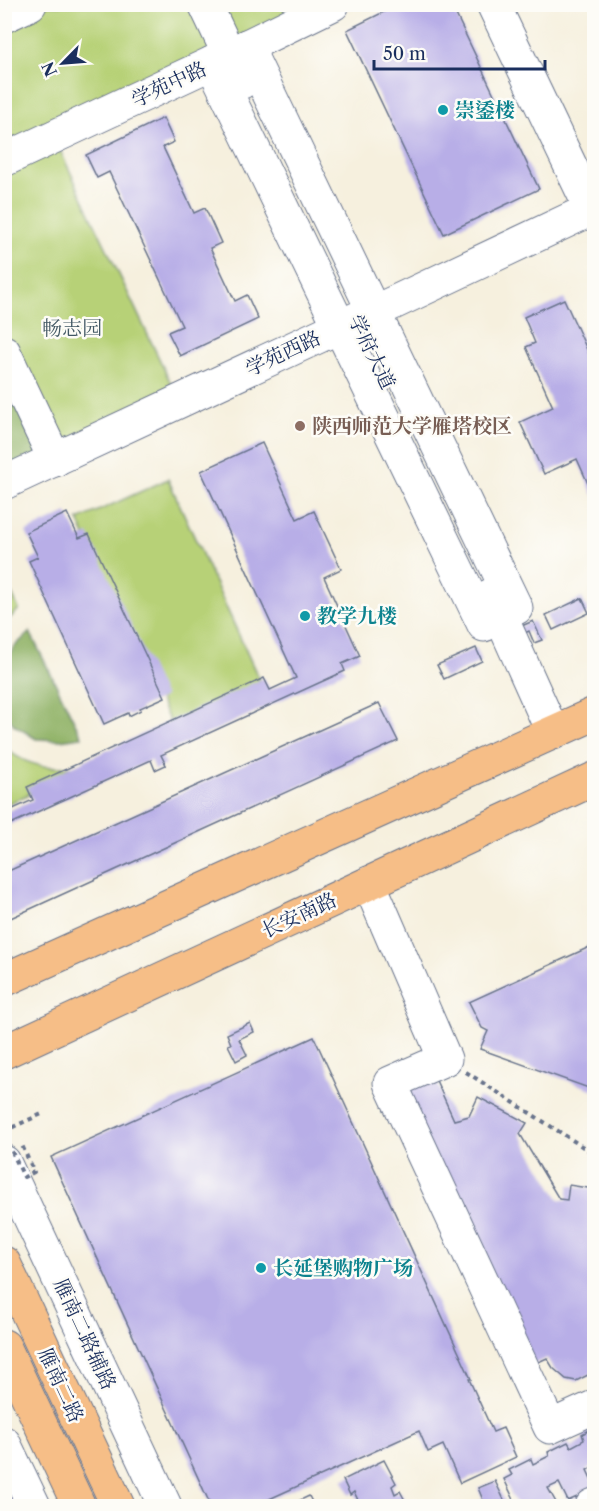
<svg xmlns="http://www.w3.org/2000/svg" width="599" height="1511" viewBox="0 0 599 1511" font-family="'Libre Caslon Text','Noto Serif SC',serif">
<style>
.green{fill:#b7d177;stroke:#69806a;stroke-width:1.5}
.forest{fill:#91b368;stroke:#567163;stroke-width:1.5}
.building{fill:#b8aee7}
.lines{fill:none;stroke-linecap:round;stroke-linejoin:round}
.minor-casing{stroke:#68738b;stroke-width:35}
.major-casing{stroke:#68738b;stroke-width:35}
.path{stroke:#68738b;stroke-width:4;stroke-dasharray:4.5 4.5;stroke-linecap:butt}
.minor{stroke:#fff;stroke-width:33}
.major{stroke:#f6be87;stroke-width:33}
.path-bridge{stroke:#68738b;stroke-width:4;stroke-dasharray:4.5 4.5;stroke-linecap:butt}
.culture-dot{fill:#0f9aa8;stroke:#fdfcf7;stroke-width:2}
.education-dot{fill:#8d6e63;stroke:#fdfcf7;stroke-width:2}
.labels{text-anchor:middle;stroke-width:5;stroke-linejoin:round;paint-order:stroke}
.street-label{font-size:20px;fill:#1b2f5e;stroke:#fdfcf7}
.culture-label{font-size:20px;font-weight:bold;fill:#0d838f;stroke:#fdfcf7;text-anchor:start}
.park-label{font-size:20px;fill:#425864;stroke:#fdfcf7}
.education-label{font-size:20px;font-weight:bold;fill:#785e54;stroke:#fdfcf7;text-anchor:start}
</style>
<rect width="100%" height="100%" fill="#fdfcf7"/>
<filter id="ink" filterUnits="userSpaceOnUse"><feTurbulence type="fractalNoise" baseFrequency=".0167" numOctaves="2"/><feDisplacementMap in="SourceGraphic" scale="12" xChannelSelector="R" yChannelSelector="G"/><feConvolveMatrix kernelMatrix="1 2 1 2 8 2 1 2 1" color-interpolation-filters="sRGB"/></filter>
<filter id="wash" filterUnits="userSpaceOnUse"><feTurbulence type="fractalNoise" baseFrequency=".008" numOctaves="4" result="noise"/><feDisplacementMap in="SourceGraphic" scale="24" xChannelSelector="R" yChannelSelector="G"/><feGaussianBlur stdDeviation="1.35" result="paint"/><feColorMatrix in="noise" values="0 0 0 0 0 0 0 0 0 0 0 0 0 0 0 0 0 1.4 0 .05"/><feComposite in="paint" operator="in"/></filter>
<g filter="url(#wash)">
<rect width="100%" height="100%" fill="#f6f0de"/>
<g class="green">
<path d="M5 5H318L5 154Z"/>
<path d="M57 144 175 392 57 448 5 339V169Z"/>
<path d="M168 479 263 688 173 729 78 520Z"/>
<path d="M4 578 19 609 5 623H4Z"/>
<path d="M4 746C29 772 62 768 94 765L5 805Z"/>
</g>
<g class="forest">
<path d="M4 357 51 457 4 478Z"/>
<path d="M30 632 82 737 60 740 36 739 14 725 5 712V663L14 647Z"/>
</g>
<g id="blocks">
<g class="building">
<path d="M400 4H451L539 189 444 234 347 30Z"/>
<path d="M163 118 174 142 163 147 194 213 205 208 221 243 210 248 235 301 247 295 258 319 180 356 168 332 182 326 109 172 97 178 86 155Z"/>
<path d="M564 299 594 365V497L577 459 544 474 520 422 553 407 526 347 535 343 524 317Z"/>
<path d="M262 443 297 519 314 511 341 569 324 577 360 656 342 664 345 671 161 755 166 765 155 770 151 760 4 827V813L33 800 27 787 264 678 270 690 296 678 201 471Z"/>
<path d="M67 513 79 538 89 534 165 697 140 708 141 710 129 716 128 713 104 724 29 561 38 557 26 532Z"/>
<path d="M582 598 589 613 553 630 546 615Z"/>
<path d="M533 621 542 640 534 643 529 631 518 636 515 629Z"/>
<path d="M476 648 482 661 444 679 437 665Z"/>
<path d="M379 703 398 741 4 921V873Z"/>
<path d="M594 945V1090L480 1049 488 1031 482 1028 469 1002Z"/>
<path d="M250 1023 254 1032 239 1039 247 1055 236 1061 228 1045 231 1044 227 1034Z"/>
<path d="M314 1037 471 1379H469L493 1432 503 1428 516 1457 460 1483 443 1445 428 1452 419 1431 254 1506H220L218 1503 211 1506 51 1157Z"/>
<path d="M382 1076H434L454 1120 469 1116 478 1097 527 1123 520 1134 559 1199 567 1200 569 1185 594 1189V1372L576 1381 566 1379 553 1368 547 1358 519 1371Z"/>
<path d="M594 1428V1466L587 1470 594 1485V1489L579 1502 577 1497 568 1501 559 1483 548 1488 558 1506H517L504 1479 512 1475 509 1470 531 1459 533 1464 549 1456 548 1452 568 1442 571 1447 584 1440 582 1434Z"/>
<path d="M4 1458 27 1506H4Z"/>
<path d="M384 1460 396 1483 392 1486 395 1494 400 1491 408 1506H361L354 1492 350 1495 343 1480Z"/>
<path d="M495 1481 507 1506H469L483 1500 478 1488Z"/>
<path d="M309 1496 314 1506H288Z"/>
</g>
</g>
</g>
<g filter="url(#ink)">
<use href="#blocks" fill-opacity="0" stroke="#68738b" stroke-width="1.5"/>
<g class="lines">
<g class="minor-casing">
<g id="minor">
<path d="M205 4 242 82"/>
<path d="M493 4 591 209"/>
<path d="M4 16 30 4"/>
<path d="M212 63 484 625 516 608 246 46"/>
<path d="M4 160 212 63 333 4"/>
<path d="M4 352 55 460"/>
<path d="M4 483 356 319 374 312 594 208"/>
<path d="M491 595 553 733"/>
<path d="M369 883 445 1059 390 1083 550 1427 594 1407"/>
<path d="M4 1162 165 1506"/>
<path d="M4 1443 34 1506"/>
<path d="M592 1506 594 1505"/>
</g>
</g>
<g class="major-casing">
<g id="major">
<path d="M4 980 594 714"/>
<path d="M4 1052 594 779"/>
<path d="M4 1263 118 1506"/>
<path d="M4 1346 79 1506"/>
</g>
</g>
<g class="path">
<path d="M466 1072 594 1154"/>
<path d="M4 1131 44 1113"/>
</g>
<use href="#minor" class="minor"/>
<use href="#major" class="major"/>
<path class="path-bridge" d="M4 1135 24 1177 34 1172 21 1143"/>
</g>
</g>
<g class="culture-dot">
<circle cx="443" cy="110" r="6"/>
<circle cx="305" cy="616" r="6"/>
<circle cx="261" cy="1268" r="6"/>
</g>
<circle class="education-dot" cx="300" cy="426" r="6"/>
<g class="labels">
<g class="street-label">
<text transform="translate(169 84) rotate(-25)" y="7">学苑中路</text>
<text transform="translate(372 352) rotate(64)" y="7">学府大道</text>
<text transform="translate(283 353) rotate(-25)" y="7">学苑西路</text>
<text transform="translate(299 915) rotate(-25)" y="7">长安南路</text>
<text transform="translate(85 1334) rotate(65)" y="7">雁南二路辅路</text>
<text transform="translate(61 1385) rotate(65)" y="7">雁南二路</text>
</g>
<g class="culture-label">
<text x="455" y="117">崇鋈楼</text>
<text x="317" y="623">教学九楼</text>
<text x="273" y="1275">长延堡购物广场</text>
</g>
<g class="park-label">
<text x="72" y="335">畅志园</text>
</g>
<g class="education-label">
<text x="312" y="433">陕西师范大学雁塔校区</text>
</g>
</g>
<rect width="599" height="1511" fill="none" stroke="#fdfcf7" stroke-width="24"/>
<g transform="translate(63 63) rotate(245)" stroke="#fdfcf7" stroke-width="4.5" paint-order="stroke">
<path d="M0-4.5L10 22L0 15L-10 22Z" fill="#1b2f5e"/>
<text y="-9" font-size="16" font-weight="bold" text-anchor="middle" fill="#1b2f5e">N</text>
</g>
<path d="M374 60v9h171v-9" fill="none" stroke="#1b2f5e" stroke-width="3"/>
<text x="383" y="60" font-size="18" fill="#1b2f5e" stroke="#fdfcf7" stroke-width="4.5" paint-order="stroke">50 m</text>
</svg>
